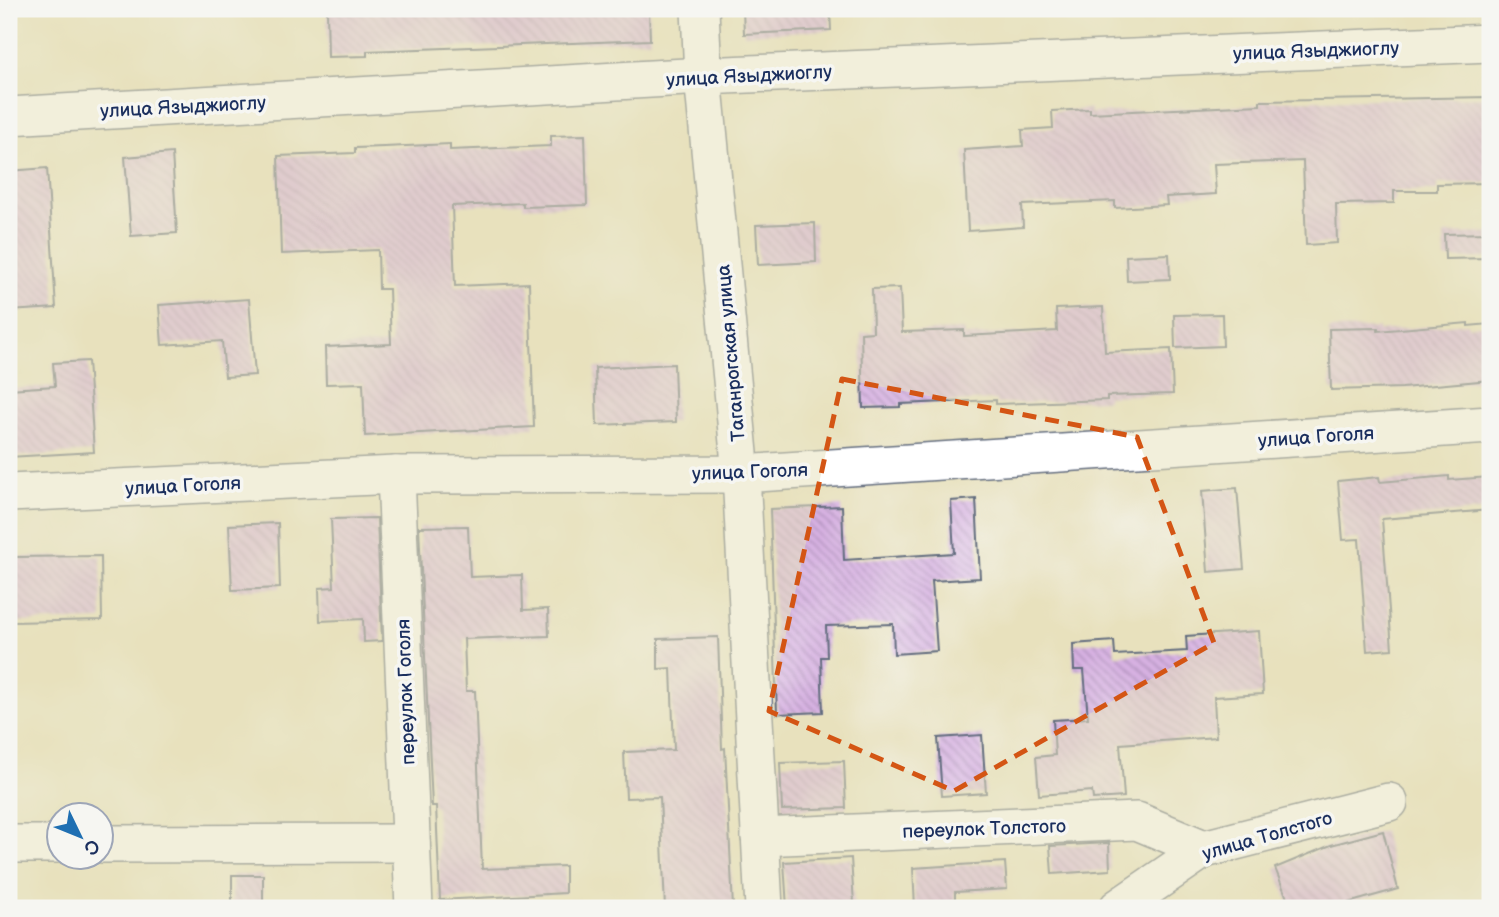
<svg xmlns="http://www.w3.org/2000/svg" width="1499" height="917" viewBox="0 0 1499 917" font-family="'Balsamiq Sans',sans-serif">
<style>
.building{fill:url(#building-back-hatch)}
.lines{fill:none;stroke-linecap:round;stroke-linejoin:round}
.minor-casing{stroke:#636d7f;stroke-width:40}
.minor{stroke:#fff;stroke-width:37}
.marked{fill:none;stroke:#d45514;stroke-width:5;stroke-dasharray:14 9;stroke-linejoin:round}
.labels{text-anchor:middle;stroke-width:7;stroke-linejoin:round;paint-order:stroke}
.street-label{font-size:19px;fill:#1b2f5e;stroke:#f6f6f2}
</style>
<defs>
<pattern id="building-back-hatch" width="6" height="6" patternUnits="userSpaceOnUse" patternTransform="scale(1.75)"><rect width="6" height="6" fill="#d7b1e2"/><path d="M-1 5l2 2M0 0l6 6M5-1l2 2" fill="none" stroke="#ae90ba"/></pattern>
</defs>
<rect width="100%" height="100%" fill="#f6f6f2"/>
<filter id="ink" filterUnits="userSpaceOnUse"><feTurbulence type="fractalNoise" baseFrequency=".0143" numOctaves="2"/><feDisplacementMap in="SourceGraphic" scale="14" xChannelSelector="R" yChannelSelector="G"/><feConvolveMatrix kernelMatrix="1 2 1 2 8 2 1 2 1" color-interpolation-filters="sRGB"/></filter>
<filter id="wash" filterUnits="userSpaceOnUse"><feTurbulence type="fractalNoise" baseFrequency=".00686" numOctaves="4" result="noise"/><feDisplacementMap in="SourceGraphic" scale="28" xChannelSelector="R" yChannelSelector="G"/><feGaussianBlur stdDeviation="1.57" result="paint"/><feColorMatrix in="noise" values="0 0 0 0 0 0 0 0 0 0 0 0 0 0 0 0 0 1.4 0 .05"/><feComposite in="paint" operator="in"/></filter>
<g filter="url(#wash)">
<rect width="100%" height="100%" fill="#e8e1bd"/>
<g id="blocks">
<g class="building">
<path d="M327 9H649L650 40 367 51V56L328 57Z"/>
<path d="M743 9H830L831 30 744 34Z"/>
<path d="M1490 97V183L1437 184V191H1394V203L1336 204 1337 243 1306 245 1303 161 1214 164 1216 194 1166 197 1167 205 1115 208V201L1022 205 1023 227 968 231 964 150 1023 146 1022 130 1053 128 1052 111 1090 109V113L1260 105V101Z"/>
<path d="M585 135 587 205 523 207V203L452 206 455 286 529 283 534 427 365 436 363 383 326 384 325 347 391 344 389 289H379L378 250 281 254 278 156 355 153V148L384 147 450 144V150L551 146V136Z"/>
<path d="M172 153 177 233 131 236 125 157Z"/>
<path d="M47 168 56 308 9 311V171Z"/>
<path d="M815 223 816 262 758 265 756 225Z"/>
<path d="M1490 233V258L1445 259 1444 234Z"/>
<path d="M1169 254 1170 279 1127 281 1126 256Z"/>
<path d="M900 288 902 332 964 330V336L1057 331 1056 309 1103 307 1105 352 1171 349 1173 394 1107 396V400L996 404V400L900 404V407L863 408 861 333 873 332 872 289Z"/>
<path d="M249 299 255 375 225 377 222 341 162 345 159 305Z"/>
<path d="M1222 314 1223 346 1175 348 1174 315Z"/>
<path d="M1468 323V326L1490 324V380L1402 388 1331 390 1329 329 1378 328V331Z"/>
<path d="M88 361 94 452 9 457V389L55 386 53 363Z"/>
<path d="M674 364 676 422 597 425 595 368Z"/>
<path d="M1449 476V480L1490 477V510L1382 519 1392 649 1367 651 1359 539 1343 540 1338 481 1379 477 1380 482Z"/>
<path d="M1237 488 1244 569 1208 572 1202 491Z"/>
<path d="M976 499 980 578 932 581 937 651 894 654 893 624 826 626 827 657H821L823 712 777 714 770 509 842 506 844 560 954 553 951 501Z"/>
<path d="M377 518 382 641 364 642 363 619 320 621 319 588 334 587 331 519Z"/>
<path d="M278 523 280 588 232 590 229 525Z"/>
<path d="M468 526 470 577 522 575 523 610 548 609 549 636 464 639 466 691H475L482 869 565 866V893L440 900 436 806H432L419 527Z"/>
<path d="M101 556 102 620 13 622 12 557Z"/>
<path d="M1259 631 1263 694 1214 697 1216 737 1120 744 1124 797 1093 799 1092 791 1039 795 1036 757 1055 755 1053 720 1088 718 1084 670H1074L1073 644 1114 641 1115 655 1187 651 1186 636Z"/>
<path d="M718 637 722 749 725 748 733 908H665L660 797 626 798 624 752 674 750 671 668 658 669V639Z"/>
<path d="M982 735 986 793 942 796 938 738Z"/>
<path d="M844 761 846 808 782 810 780 763Z"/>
<path d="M1383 831 1398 889 1330 908H1291L1275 868 1331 845Z"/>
<path d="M1109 843 1110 870 1052 874 1050 846Z"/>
<path d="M851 858 854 904 787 908 784 862Z"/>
<path d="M1005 862 1007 889 955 892V908H915L913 868Z"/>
<rect x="232" y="875" width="31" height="33"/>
</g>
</g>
</g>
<g filter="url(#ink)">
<use href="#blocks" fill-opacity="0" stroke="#636d7f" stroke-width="2"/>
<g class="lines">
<g class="minor-casing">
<g id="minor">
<path d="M700 9 703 76 741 474 764 908"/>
<path d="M9 116 703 76 1490 43"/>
<path d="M396 475 414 908"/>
<path d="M9 493 396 475 741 474 1490 425"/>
<path d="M760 837 1137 821 1204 849"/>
<path d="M9 844H60"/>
<path d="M102 844 411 843"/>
<path d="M1118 908 1204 849 1389 802"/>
</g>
</g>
<use href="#minor" class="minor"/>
</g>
</g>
<path d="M0 0H1499V917H0ZM842 379 1137 437 1214 643 954 791 769 711Z" fill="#e8e1bd" fill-opacity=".55" fill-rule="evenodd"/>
<path class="marked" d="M842 379 1137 437 1214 643 954 791 769 711Z"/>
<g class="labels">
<g class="street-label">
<text transform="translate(1316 50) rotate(-2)" y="7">улица Языджиоглу</text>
<text transform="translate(749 75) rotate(-3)" y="7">улица Языджиоглу</text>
<text transform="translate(183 106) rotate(-3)" y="7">улица Языджиоглу</text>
<text transform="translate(730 353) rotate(-95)" y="7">Таганрогская улица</text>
<text transform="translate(1316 436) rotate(-4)" y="7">улица Гоголя</text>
<text transform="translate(750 471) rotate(-2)" y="7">улица Гоголя</text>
<text transform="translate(183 485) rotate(-3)" y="7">улица Гоголя</text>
<text transform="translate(405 692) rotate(-92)" y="7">переулок Гоголя</text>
<text transform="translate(984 828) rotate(-2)" y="7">переулок Толстого</text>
<text transform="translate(1267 835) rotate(-16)" y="7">улица Толстого</text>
</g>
</g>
<rect width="1499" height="917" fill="none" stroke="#f6f6f2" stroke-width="35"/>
<g transform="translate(80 836) rotate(133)"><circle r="33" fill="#f6f6f2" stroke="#9ea6b7" stroke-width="2"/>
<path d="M0-5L12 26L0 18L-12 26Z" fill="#1f6fb2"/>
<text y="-10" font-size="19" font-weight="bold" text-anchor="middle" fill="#1b2f5e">С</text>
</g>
</svg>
